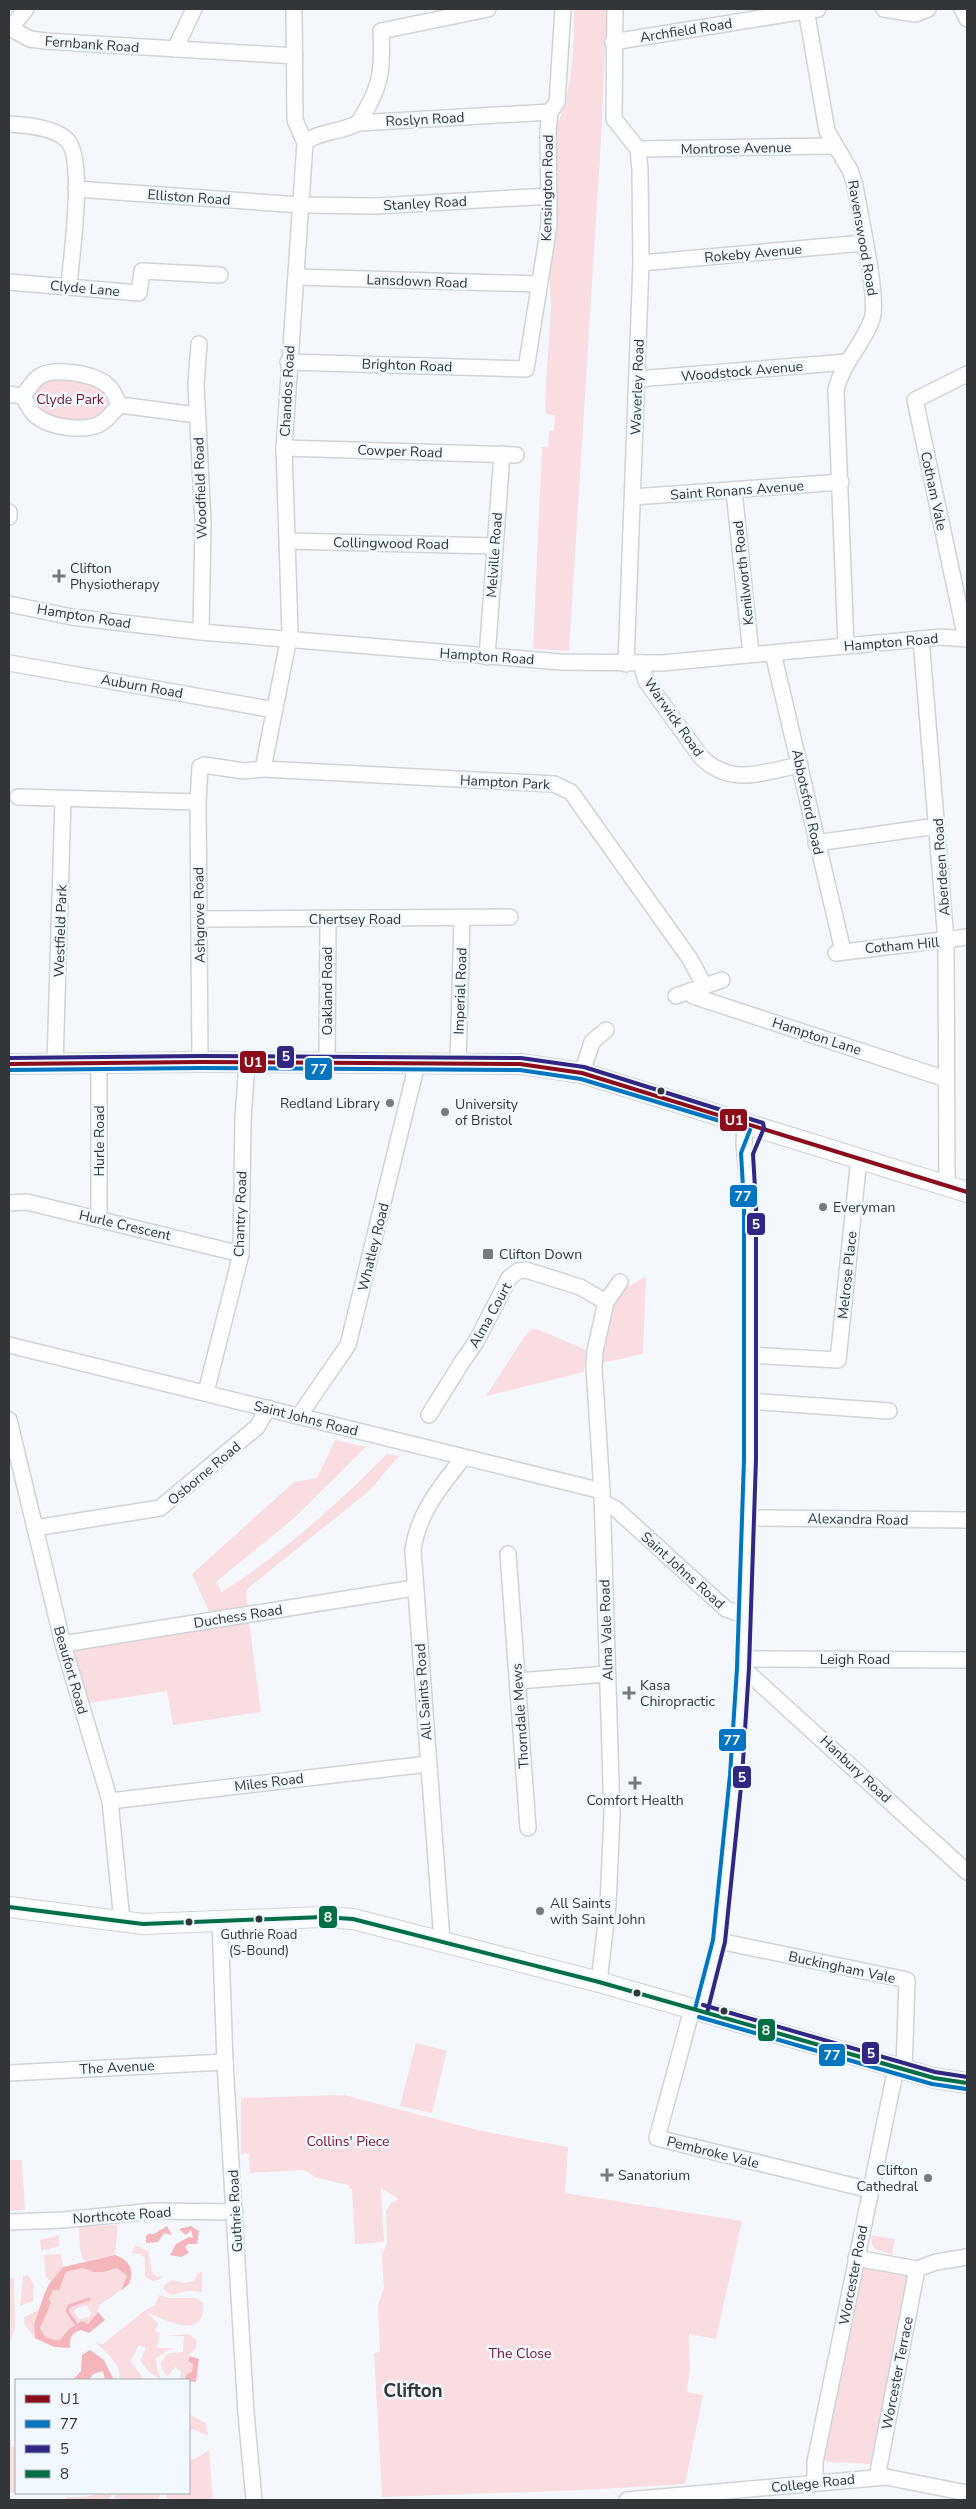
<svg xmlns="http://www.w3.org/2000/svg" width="976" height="2509" viewBox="0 0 976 2509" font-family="'Nunito Sans',sans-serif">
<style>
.green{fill:#fadde0;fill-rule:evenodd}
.water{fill:#f4b5bb}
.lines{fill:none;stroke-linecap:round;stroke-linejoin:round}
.stream{stroke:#f4b5bb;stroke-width:3}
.minor-casing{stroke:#d0d3d6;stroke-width:18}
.major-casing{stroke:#d0d3d6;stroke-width:22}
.minor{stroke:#fdfeff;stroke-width:15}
.major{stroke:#fdfeff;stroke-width:20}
.bus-1-casing{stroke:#f1f8ff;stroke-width:8}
.bus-2-casing{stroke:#f1f8ff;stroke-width:8}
.bus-3-casing{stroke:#f1f8ff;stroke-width:8}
.bus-4-casing{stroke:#f1f8ff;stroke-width:8}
.bus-1{stroke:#8b0d1b;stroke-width:4}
.bus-2{stroke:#0075bf;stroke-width:4}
.bus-3{stroke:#312783;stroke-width:4}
.bus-4{stroke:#016f45;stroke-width:4}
.poi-dot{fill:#767a7d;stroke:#f1f8ff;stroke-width:2}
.bus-dot{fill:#323639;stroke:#f1f8ff;stroke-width:2}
.labels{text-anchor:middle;stroke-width:5;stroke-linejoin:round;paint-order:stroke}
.bus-label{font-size:13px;fill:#323639;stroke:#f1f8ff}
.street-label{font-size:14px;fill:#323639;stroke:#f1f8ff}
.park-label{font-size:14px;fill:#7c0f29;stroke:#f1f8ff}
.poi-label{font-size:14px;fill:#323639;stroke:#f1f8ff;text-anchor:start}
.district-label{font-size:19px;font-weight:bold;fill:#323639;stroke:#f1f8ff}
.line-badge{stroke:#f1f8ff;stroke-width:2}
.badge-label{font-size:14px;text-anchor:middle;font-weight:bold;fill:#fff}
</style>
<rect width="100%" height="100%" fill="#f4f8fc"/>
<g class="green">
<path d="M574 9H607L601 140 569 651 533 649 542 447H548L549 430 554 431 555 415 546 414 545 399 551 308 549 265 557 218 554 131C572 97 575 46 574 9Z"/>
<path d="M64 377 103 387C126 433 65 420 41 414 30 397 31 398 42 380Z"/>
<path d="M646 1276 643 1354 602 1363 610 1308 620 1292Z"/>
<path d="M537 1329 586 1350 584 1372 486 1396 523 1339 530 1330Z"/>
<path d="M335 1440 366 1447 293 1519 216 1582 222 1592C279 1556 340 1502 387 1454L399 1456 369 1491 246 1590 247 1606 209 1612 192 1574 294 1482 317 1478Z"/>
<path d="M249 1622 261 1712 173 1725 167 1691 89 1703 73 1651Z"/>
<path d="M416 2043 447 2051 432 2113 400 2106Z"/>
<path d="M344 2095 481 2131 568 2147 565 2193 742 2221 716 2339 689 2334 690 2366 687 2392 703 2395 685 2484 584 2490 382 2497 374 2353 380 2352 378 2305 384 2288 382 2255 387 2243 386 2211 391 2203 399 2199 381 2188 384 2242 355 2244 352 2190 348 2185 317 2178 304 2170 250 2173 249 2153 241 2154V2098Z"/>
<path d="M9 2160H22L25 2210 9 2211Z"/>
<path d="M118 2225 115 2255 84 2261 80 2249 79 2226Z"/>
<path d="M59 2235V2246L41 2251 40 2240Z"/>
<path d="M871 2235 895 2239 892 2255 875 2249 872 2244Z"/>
<path d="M135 2245 148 2251 152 2272 156 2277 162 2276 159 2280 152 2281 145 2276V2258L140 2254 132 2253Z"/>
<path d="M61 2254 63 2267 51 2282 46 2277 44 2255Z"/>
<path d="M867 2267 908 2275 910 2282 876 2457 870 2464 827 2462 823 2457 861 2272Z"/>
<path d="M83 2268C96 2273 104 2273 117 2268L127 2276C124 2292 111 2296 100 2305 97 2311 93 2321 87 2324 73 2332 73 2324 61 2340 50 2340 44 2338 40 2328L53 2290H59L66 2272ZM87 2305 91 2313 89 2317 79 2319 74 2311 79 2307Z"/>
<path d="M202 2272V2292C198 2292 194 2291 190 2291 181 2290 171 2300 164 2289V2286L171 2280 185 2283 194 2281 198 2273Z"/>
<path d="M28 2275 34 2285 33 2301 20 2306 23 2276Z"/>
<path d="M9 2278H14L15 2328 9 2344Z"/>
<path d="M159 2295 170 2298H196L203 2303C206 2342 165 2320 147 2312L158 2324 155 2332 160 2333 157 2348H173L156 2358 157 2368 161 2380 149 2372 140 2361 146 2348 139 2345 130 2361 142 2377 140 2380H120C120 2363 108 2354 96 2343L103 2344 144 2311 155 2305Z"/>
<path d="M39 2310 34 2324 35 2338 24 2324V2317Z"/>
<path d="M189 2334 197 2341 195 2350 190 2353 188 2361 193 2364 192 2373 187 2374 183 2380 180 2379 181 2371 175 2367 167 2377 162 2369 161 2362 168 2353 183 2352 184 2336H165Z"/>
<path d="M191 2415 206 2423 208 2436 193 2429 189 2431Z"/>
<path d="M9 2440H11V2447L16 2446V2492L9 2493Z"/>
<path d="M209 2450 213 2500H167V2493H189V2460L197 2458Z"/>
<path d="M104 2493H111L110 2500H66L68 2497H83Z"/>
<path d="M115 2493H161L158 2500H114Z"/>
</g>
<g class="water">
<path d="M167 2226 172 2235 164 2233 158 2242 146 2243V2236L148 2234H154Z"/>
<path d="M191 2226 199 2231 197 2244H188L185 2247 189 2253 181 2257 170 2255 176 2244 189 2237 193 2238 191 2230 186 2235 179 2229Z"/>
<path d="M115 2255C129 2260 135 2269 129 2284L121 2291 127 2276 117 2268 104 2272H94L83 2268 66 2272 59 2290H53L49 2299 51 2303 40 2328C44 2338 50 2340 60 2340L69 2329 82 2321 88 2324 98 2312 105 2320 89 2333 81 2330C71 2333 69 2338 70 2348L54 2347 35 2338 34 2324 44 2295 49 2284 63 2267Z"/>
<path d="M90 2350 104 2360 114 2380H105L103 2371 93 2374 89 2380H73L81 2371 82 2355Z"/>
<path d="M190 2356 199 2359 196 2382 184 2380 187 2374 192 2372 193 2364 188 2361Z"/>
</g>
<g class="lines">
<path class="stream" d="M76 2324 67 2311 69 2306 89 2299"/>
<g class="minor-casing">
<g id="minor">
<path d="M294 9 295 120 305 143"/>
<path d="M615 9 614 119 638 149 640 170 641 263 626 664"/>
<path d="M806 9 827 131 850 170 855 185C859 213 879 297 872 319 863 345 842 363 836 390L846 646"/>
<path d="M884 9 915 14 928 9"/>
<path d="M962 9 967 19"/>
<path d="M10 28 30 39 45 41 295 56"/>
<path d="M9 30 26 9"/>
<path d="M613 42 818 9"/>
<path d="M175 49 194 9"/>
<path d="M358 123C381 89 383 71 381 31L488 9"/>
<path d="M9 124C26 125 54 127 67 140 86 159 71 257 69 286"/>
<path d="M305 143C317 131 341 133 358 123L550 112"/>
<path d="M638 149 834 146"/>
<path d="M76 189 301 205 376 206 549 196"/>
<path d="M641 263 864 243"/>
<path d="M296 277 539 284"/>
<path d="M9 282 139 293 142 271 220 275"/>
<path d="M199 344 196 384 203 523 201 632"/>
<path d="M288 362 526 369 549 225 548 130 550 112 557 102 563 9"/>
<path d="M637 379 847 362"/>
<path d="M9 394 22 396C27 402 29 410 35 415 50 428 87 433 103 422 110 417 114 410 120 405"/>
<path d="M22 396C29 390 32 381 40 376 55 367 95 374 107 385 114 390 115 398 120 405"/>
<path d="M120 405 197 415"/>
<path d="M284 448 516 455"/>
<path d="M734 491 751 654"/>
<path d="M633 497 841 482"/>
<path d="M9 517V512"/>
<path d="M288 541 494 546"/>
<path d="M9 604 72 617 201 632 561 662 662 663 921 639 942 637 967 639"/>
<path d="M921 639 946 941 947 1186"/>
<path d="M966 639 915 400 967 374"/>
<path d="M773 653 843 951"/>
<path d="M487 657 502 454"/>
<path d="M9 663 275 710"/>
<path d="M641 663 646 681 701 757C732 787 762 772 800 765"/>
<path d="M263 769 290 632 284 448 305 143"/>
<path d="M18 797 198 802"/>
<path d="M816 843 937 826"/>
<path d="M199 919 510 917"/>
<path d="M836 953 967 937"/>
<path d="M690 991 693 996 946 1079"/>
<path d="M676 996 722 980"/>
<path d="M200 1062 198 802 200 767 204 765 244 771 263 769 554 784 571 792 690 959 704 985"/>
<path d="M327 1062 328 919"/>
<path d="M55 1063 63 799"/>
<path d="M458 1065 462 918"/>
<path d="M582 1073 592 1042 606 1030"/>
<path d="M9 1203 27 1202 241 1254"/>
<path d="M99 1219V1063"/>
<path d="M9 1345 602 1491"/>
<path d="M750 1355 838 1360 859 1158"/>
<path d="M206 1392 241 1254 243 1119 247 1063"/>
<path d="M749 1401 889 1411"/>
<path d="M429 1415 462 1362 476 1342 509 1278 518 1271 526 1270 580 1287 606 1302"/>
<path d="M299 1416 348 1345 417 1064"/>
<path d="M9 1420 63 1644 110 1801 122 1921"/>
<path d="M602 1502 616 1509 726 1609 743 1615"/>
<path d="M749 1518 967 1520"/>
<path d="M35 1528 160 1508 257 1427 268 1408"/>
<path d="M508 1554 528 1828"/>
<path d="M63 1644 414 1588"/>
<path d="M743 1659 967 1660"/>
<path d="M743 1668 967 1872"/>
<path d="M518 1681 607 1674"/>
<path d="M110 1801 428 1764"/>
<path d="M220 1921 225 2062 246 2413 254 2500"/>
<path d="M442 1941 413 1550C418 1513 441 1486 463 1458"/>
<path d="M719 1941 907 1980 904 2070"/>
<path d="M599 1982 608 1905 612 1815 602 1491 594 1367 595 1351 606 1302 620 1282"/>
<path d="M692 2009 657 2138 870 2190"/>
<path d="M701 2011 719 1941 736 1776 743 1668 750 1459V1205L744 1144 745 1123"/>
<path d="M9 2073 225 2062"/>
<path d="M9 2222 63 2220 154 2211 235 2212"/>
<path d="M856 2258 917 2269 936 2262 967 2257"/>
<path d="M877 2477 917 2269"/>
<path d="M815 2482V2462L896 2068"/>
<path d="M627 2500 886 2477 967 2493"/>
</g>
</g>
<g class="major-casing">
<g id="major">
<path d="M9 1064 200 1062 520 1064 582 1073 967 1192"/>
<path d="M9 1907 143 1924 323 1917 353 1919 599 1982 934 2078 967 2083"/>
</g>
</g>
<use href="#minor" class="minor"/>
<use href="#major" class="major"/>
<g class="bus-1-casing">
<path id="bus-1" d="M9 1064 200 1062 520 1064 582 1073 967 1192"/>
</g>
<g class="bus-2-casing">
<g id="bus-2">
<path d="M9 1070 200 1068 520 1070 581 1079 750 1130 741 1153 744 1205V1459L737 1668 730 1775 713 1940 695 2009"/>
<path d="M699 2017 932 2084 966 2089"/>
</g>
</g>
<g class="bus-3-casing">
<g id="bus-3">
<path d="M9 1058 200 1056 521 1058 584 1067 763 1123 764 1128 753 1154 756 1205V1459L749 1668 742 1777 725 1942 707 2013"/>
<path d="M703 2005 935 2072 967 2077"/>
</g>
</g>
<g class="bus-4-casing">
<path id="bus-4" d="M9 1907 143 1924 323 1917 353 1919 599 1982 934 2078 967 2083"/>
</g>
<use href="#bus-1" class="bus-1"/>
<use href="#bus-2" class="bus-2"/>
<use href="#bus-3" class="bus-3"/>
<use href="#bus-4" class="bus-4"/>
</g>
<g class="poi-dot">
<path d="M56.5 568.5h5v5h5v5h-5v5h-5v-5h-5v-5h5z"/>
<circle cx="390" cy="1103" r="5"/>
<circle cx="445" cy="1112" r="5"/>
<circle cx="823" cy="1207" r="5"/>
<rect x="482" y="1248" width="12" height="12" rx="2.5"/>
<path d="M626.5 1685.5h5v5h5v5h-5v5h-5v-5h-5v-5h5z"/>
<path d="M632.5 1775.5h5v5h5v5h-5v5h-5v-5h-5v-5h5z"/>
<circle cx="540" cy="1911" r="5"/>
<path d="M604.5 2167.5h5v5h5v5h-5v5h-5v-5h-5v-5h5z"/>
<circle cx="928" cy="2178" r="5"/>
</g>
<g class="bus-dot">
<circle cx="661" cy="1091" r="4.5"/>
<circle cx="259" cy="1919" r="4.5"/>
<circle cx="189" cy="1922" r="4.5"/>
<circle cx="637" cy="1993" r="4.5"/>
<circle cx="724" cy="2011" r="4.5"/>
</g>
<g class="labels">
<g class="bus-label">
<text x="259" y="1939">Guthrie Road<tspan x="259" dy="16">(S-Bound)</tspan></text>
</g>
<g class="street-label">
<text transform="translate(686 30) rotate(-9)" y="5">Archfield Road</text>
<text transform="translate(92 44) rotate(4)" y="5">Fernbank Road</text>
<text transform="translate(425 119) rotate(-3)" y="5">Roslyn Road</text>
<text transform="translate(736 148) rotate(-1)" y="5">Montrose Avenue</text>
<text transform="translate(547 188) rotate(-89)" y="5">Kensington Road</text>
<text transform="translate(189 197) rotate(4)" y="5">Elliston Road</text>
<text transform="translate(425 203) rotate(-3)" y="5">Stanley Road</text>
<text transform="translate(863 238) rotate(80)" y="5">Ravenswood Road</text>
<text transform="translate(753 253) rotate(-5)" y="5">Rokeby Avenue</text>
<text transform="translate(417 281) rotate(2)" y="5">Lansdown Road</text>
<text transform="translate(85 288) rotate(5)" y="5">Clyde Lane</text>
<text transform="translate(407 365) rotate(2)" y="5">Brighton Road</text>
<text transform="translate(742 371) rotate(-5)" y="5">Woodstock Avenue</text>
<text transform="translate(637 387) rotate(-88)" y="5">Waverley Road</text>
<text transform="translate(287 391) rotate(-87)" y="5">Chandos Road</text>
<text transform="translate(400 451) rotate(2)" y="5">Cowper Road</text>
<text transform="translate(200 488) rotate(-92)" y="5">Woodfield Road</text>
<text transform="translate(737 490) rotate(-4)" y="5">Saint Ronans Avenue</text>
<text transform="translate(934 491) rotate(78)" y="5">Cotham Vale</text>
<text transform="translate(391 543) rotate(1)" y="5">Collingwood Road</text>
<text transform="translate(494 555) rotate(-86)" y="5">Melville Road</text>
<text transform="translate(743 573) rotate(-96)" y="5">Kenilworth Road</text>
<text transform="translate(84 616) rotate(9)" y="5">Hampton Road</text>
<text transform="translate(891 642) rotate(-5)" y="5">Hampton Road</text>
<text transform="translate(487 656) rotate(4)" y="5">Hampton Road</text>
<text transform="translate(142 686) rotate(10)" y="5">Auburn Road</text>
<text transform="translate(674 717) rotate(55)" y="5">Warwick Road</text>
<text transform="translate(505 782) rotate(3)" y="5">Hampton Park</text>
<text transform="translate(808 802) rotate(78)" y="5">Abbotsford Road</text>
<text transform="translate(941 867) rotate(-94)" y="5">Aberdeen Road</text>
<text transform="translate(199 915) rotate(-91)" y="5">Ashgrove Road</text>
<text x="355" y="924">Chertsey Road</text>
<text transform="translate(60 931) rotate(-88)" y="5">Westfield Park</text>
<text transform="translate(902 945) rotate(-5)" y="5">Cotham Hill</text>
<text transform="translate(327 991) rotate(-90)" y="5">Oakland Road</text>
<text transform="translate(460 991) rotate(-88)" y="5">Imperial Road</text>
<text transform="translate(817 1036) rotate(18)" y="5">Hampton Lane</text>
<text transform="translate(99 1141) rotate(-90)" y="5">Hurle Road</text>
<text transform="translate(240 1214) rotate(-88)" y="5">Chantry Road</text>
<text transform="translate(125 1225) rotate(13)" y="5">Hurle Crescent</text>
<text transform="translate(373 1247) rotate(-76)" y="5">Whatley Road</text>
<text transform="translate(847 1275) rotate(-84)" y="5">Melrose Place</text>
<text transform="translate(490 1315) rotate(-61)" y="5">Alma Court</text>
<text transform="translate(306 1418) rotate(14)" y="5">Saint Johns Road</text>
<text transform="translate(204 1473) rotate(-40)" y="5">Osborne Road</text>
<text transform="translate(858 1519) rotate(1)" y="5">Alexandra Road</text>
<text transform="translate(683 1570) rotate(42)" y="5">Saint Johns Road</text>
<text transform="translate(238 1616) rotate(-9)" y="5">Duchess Road</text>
<text transform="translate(606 1630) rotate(-92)" y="5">Alma Vale Road</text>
<text x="855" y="1664">Leigh Road</text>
<text transform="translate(71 1670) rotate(74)" y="5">Beaufort Road</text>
<text transform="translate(423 1692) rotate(-94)" y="5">All Saints Road</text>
<text transform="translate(520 1716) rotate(-94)" y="5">Thorndale Mews</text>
<text transform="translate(856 1769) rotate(43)" y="5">Hanbury Road</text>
<text transform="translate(269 1782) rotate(-7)" y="5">Miles Road</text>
<text transform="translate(842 1967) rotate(12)" y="5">Buckingham Vale</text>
<text transform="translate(117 2067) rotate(-3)" y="5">The Avenue</text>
<text transform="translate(713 2152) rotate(14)" y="5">Pembroke Vale</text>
<text transform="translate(235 2211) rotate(-93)" y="5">Guthrie Road</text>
<text transform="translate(122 2215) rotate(-4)" y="5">Northcote Road</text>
<text transform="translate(853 2275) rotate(-79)" y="5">Worcester Road</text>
<text transform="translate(897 2373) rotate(-79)" y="5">Worcester Terrace</text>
<text transform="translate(813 2483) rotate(-6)" y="5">College Road</text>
</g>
<g class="park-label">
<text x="70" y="404">Clyde Park</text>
<text x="348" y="2146">Collins' Piece</text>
<text x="520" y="2358">The Close</text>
</g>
<g class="poi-label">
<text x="70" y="573">Clifton<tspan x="70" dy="16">Physiotherapy</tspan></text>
<text x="380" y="1108" text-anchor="end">Redland Library</text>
<text x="455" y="1109">University<tspan x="455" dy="16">of Bristol</tspan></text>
<text x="833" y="1212">Everyman</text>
<text x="499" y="1259">Clifton Down</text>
<text x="640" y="1690">Kasa<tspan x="640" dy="16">Chiropractic</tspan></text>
<text x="635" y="1805" text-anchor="middle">Comfort Health</text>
<text x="550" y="1908">All Saints<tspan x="550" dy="16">with Saint John</tspan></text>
<text x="918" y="2175" text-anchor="end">Clifton<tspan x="918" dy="16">Cathedral</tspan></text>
<text x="618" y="2180">Sanatorium</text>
</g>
<g class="district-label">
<text x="413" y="2397">Clifton</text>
</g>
</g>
<g class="line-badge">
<rect x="276" y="1045" width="19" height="24" rx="5" fill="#312783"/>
<rect x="239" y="1050" width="28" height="24" rx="5" fill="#8b0d1b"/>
<rect x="304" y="1057" width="29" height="24" rx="5" fill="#0075bf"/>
<rect x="719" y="1108" width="29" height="24" rx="5" fill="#8b0d1b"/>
<rect x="729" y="1184" width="29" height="24" rx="5" fill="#0075bf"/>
<rect x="746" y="1212" width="20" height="24" rx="5" fill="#312783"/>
<rect x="718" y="1728" width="29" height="24" rx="5" fill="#0075bf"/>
<rect x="732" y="1765" width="20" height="24" rx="5" fill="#312783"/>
<rect x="318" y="1905" width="20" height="24" rx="5" fill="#016f45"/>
<rect x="757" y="2018" width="19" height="24" rx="5" fill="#016f45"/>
<rect x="861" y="2041" width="19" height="24" rx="5" fill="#312783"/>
<rect x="818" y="2043" width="28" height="24" rx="5" fill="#0075bf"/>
</g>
<g class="badge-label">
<text x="286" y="1061">5</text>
<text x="253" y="1067">U1</text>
<text x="319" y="1074">77</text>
<text x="734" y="1125">U1</text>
<text x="743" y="1201">77</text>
<text x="756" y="1229">5</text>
<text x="732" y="1745">77</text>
<text x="742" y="1782">5</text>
<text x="328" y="1922">8</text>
<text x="766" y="2035">8</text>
<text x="871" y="2058">5</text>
<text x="832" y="2060">77</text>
</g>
<rect width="976" height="2509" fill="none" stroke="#323639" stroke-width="20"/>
<rect x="15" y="2379" width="175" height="115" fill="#f1f8ff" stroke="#a5aab0"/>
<rect x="25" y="2395" width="25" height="8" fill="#8b0d1b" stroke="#a5aab0"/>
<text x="60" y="2404" font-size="15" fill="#323639">U1</text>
<rect x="25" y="2420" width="25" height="8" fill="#0075bf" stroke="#a5aab0"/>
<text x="60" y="2429" font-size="15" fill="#323639">77</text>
<rect x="25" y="2445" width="25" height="8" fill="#312783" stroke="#a5aab0"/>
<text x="60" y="2454" font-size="15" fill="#323639">5</text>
<rect x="25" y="2470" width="25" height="8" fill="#016f45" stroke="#a5aab0"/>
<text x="60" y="2479" font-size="15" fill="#323639">8</text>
</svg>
